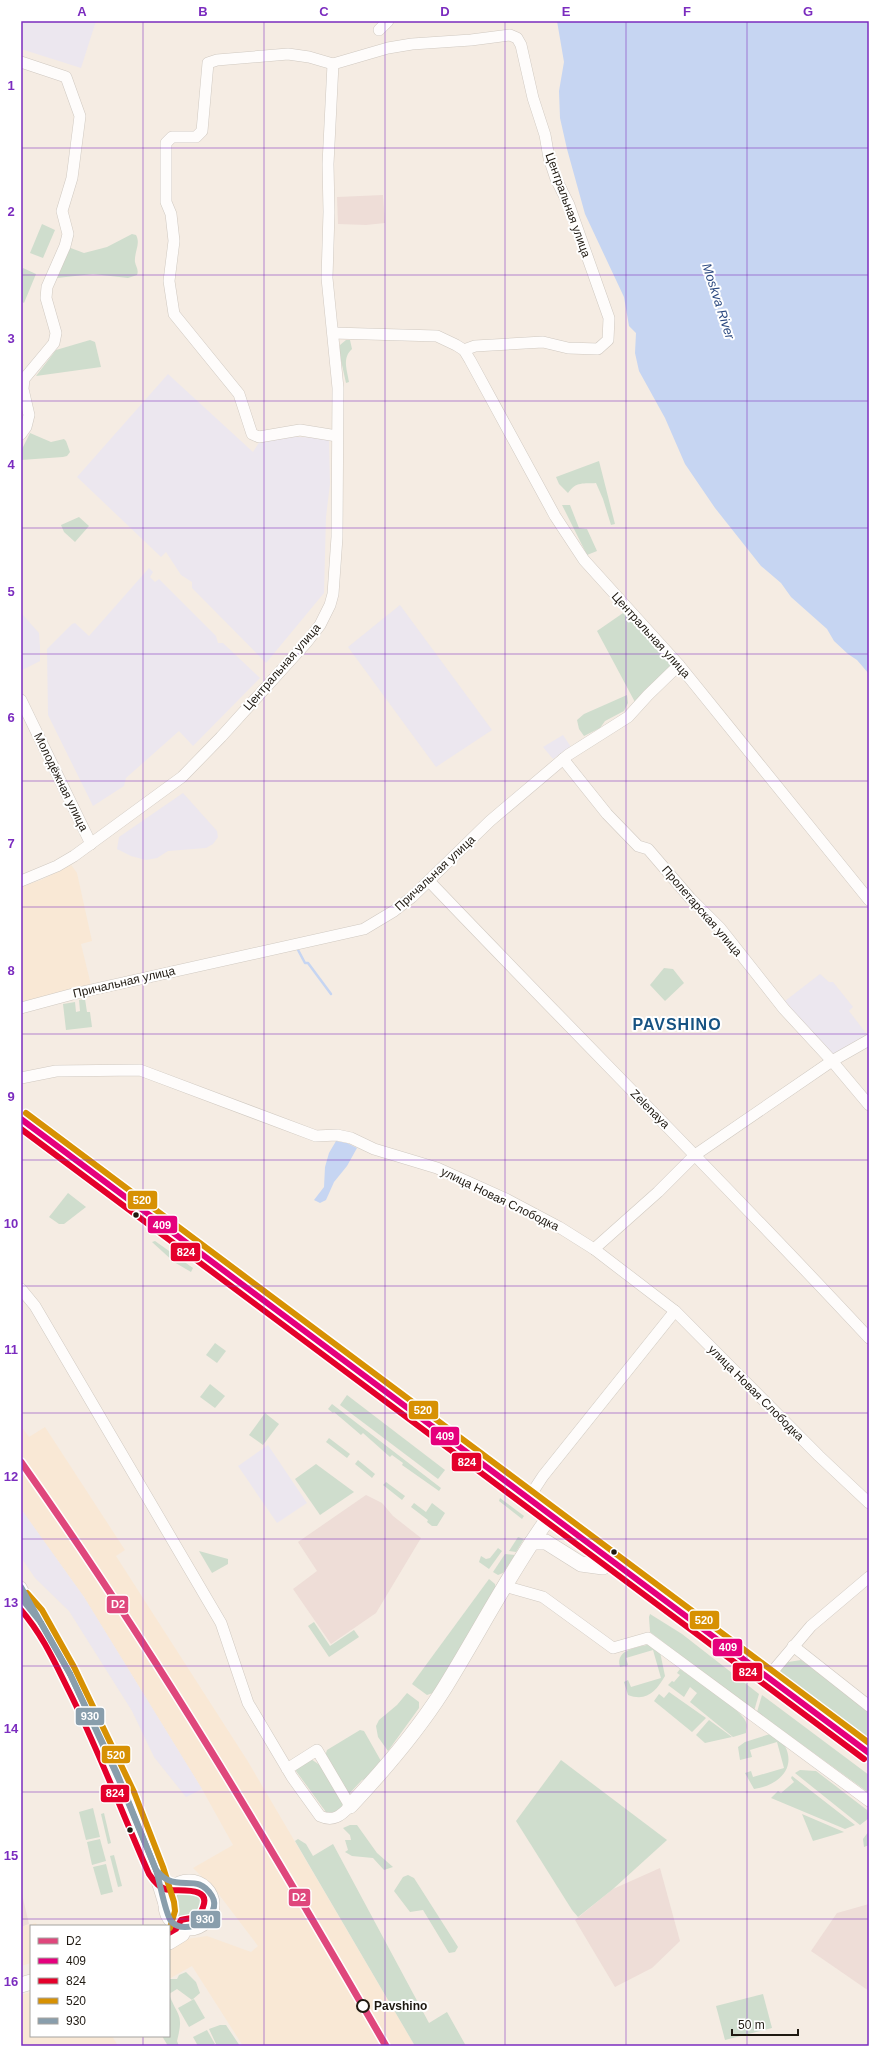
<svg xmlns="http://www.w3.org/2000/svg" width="890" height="2067" viewBox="0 0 890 2067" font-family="Helvetica,sans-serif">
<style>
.built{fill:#f9e8d5}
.industrial{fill:#ece7ef}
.education{fill:#eeddd7}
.green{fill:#cfddcd}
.water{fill:#c6d5f2}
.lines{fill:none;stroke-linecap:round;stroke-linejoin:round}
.stream{stroke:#c6d5f2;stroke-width:2.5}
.street-casing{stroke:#d0c9c1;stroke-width:12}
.secondary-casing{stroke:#d0c9c1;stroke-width:16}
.primary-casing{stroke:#d0c9c1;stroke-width:18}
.street{stroke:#fefcfb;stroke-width:11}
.secondary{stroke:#fefcfb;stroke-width:15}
.primary{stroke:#fefcfb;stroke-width:17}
.bus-1-casing{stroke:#fff;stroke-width:9}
.bus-2-casing{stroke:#fff;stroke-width:9}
.bus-3-casing{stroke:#fff;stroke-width:9}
.bus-4-casing{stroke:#fff;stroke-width:9}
.bus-1{stroke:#e5007d;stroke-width:6}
.bus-2{stroke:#e4002b;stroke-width:6}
.bus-3{stroke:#d79103;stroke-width:6}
.bus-4{stroke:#899eac;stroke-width:6}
.rail-1-casing{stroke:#fff;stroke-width:10}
.rail-1{stroke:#df477c;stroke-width:7}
.grid{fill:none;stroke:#7b2cbf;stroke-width:1;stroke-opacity:0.55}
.bus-dot{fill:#1f1911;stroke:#fff;stroke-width:1.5}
.stop-dot{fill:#fff;stroke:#1f1911;stroke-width:2}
.labels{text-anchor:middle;stroke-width:4;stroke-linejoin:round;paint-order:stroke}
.street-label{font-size:12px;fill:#1f1911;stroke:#fff}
.stop-label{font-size:12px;font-weight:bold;fill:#1f1911;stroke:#fff;text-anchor:start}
.water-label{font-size:13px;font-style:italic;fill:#2c4980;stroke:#fff}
.district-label{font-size:16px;font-weight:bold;letter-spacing:1px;fill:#165282;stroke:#fff}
.line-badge{stroke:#fff;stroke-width:1.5}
.badge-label{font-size:11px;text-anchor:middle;font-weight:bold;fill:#fff}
.neatline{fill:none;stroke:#7b2cbf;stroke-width:1.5}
.grid-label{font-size:13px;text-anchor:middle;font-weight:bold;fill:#7b2cbf}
</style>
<rect width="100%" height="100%" fill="#f5ece3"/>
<g class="built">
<path d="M71 865 77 873 92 941 81 944 91 985 21 1003V887L41 880Z"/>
<path d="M21 1426 29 1437 45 1427 125 1550 116 1556 247 1760 415 2046H243L192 1966 169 1979V1947L187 1939 207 1936 251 1952 258 1946 217 1892 193 1868 233 1845 202 1789 84 1597 21 1509Z"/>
<path d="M36 1923 37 1926H31V1963L21 1966V1927Z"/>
<path d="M31 1992V2036H112L118 2046H21V1995Z"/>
</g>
<g class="industrial">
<path d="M21 21H96L81 68 21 49Z"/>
<path d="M168 374 253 452 262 438 297 437 329 438 330 484 326 517 324 593 266 663 192 588V582L181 575 166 552 161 557 77 477Z"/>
<path d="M149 568 153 572 150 577 155 582 159 579 216 636 218 643H223L260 678 193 746 179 731 126 778 124 786 93 806 48 715 47 649 72 624 75 623 89 636Z"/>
<path d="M400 605 492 730 436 767 348 647Z"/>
<path d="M21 613 39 633 40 647V661L22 670Z"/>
<path d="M563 735 571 747 553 759 543 747Z"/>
<path d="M183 793 217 831 218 837 213 844 206 848 168 851 157 858 146 860 131 856 117 849 119 837Z"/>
<path d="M820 974 829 982H833L853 1007 849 1011 869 1037 831 1057 785 1001Z"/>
<path d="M268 1445 307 1503 277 1523 238 1466Z"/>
<path d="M21 1509 84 1597 202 1789 186 1797 154 1757 132 1711 69 1611 35 1578 21 1557Z"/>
</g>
<g class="education">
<path d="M383 195 385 223 366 225 338 224 337 197Z"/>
<path d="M366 1495 382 1503 393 1516 421 1538 376 1613 331 1644 293 1589 317 1571 298 1542Z"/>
<path d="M660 1868 680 1941 652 1968 615 1987 575 1920 613 1889Z"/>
<path d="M21 1890 29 1924 21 1927Z"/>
<path d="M869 1904V1991L811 1951 837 1913Z"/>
</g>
<g class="green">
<path d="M42 224 55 230 43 258 30 253Z"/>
<path d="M132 234 136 235C141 244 134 252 135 262 136 267 139 270 137 275L128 278 93 274 57 278 68 247 84 253 107 247Z"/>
<path d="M23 268 36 274 24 303 21 301V273Z"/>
<path d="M90 340 95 342 101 367 36 376 56 350Z"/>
<path d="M346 340H350L352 349C342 358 347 369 349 382L346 383 340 356V345Z"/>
<path d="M30 433 51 442 64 439 66 441 70 452 67 456 63 457 21 460V451Z"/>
<path d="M599 461 615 524 611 525 603 499 596 483C584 484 576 481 568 493L559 484 556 477Z"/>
<path d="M562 505H570L579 528 587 529 597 551 587 555Z"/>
<path d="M79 517 89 526 75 542 64 532 61 525Z"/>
<path d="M626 611 671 662 670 666 636 704 597 631Z"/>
<path d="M627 695 628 703 624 711 605 721 600 728 584 736 579 729 577 720 584 714Z"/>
<path d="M664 968 673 969 684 983 665 1001 650 985Z"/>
<path d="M85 999 87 1012H90L92 1027 66 1030 63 1004 75 1002 76 1012 80 1011 79 1000Z"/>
<path d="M68 1193 86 1207 64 1224H59L49 1217Z"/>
<path d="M155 1241 193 1268 191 1272 174 1262 152 1242Z"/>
<path d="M215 1343 226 1351 217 1363 206 1355Z"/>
<path d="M210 1384 225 1396 215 1408 200 1397Z"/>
<path d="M347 1395 445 1470 438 1479 340 1405Z"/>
<path d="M332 1404 441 1488 439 1491 402 1465 403 1463 392 1455 390 1457 363 1433 361 1435 334 1412 333 1413 328 1409Z"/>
<path d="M265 1413 279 1424 263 1445 249 1435Z"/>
<path d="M329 1438 350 1454 347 1458 326 1442Z"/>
<path d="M358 1460 375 1474 372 1478 355 1464Z"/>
<path d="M316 1464 354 1492 320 1515 295 1479Z"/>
<path d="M386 1482 405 1496 402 1500 383 1485Z"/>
<path d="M500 1498 524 1516 522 1519 499 1501Z"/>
<path d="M414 1503 426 1512 432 1503 445 1513 437 1526H432L427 1522 428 1520 411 1507Z"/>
<path d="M518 1537 524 1539 516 1552 509 1551Z"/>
<path d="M498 1548 502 1551 489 1569 479 1562 481 1556 486 1559 490 1558Z"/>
<path d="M199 1551 228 1559V1564L212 1573Z"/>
<path d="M505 1554 515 1555 503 1573 498 1575 493 1572Z"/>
<path d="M489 1579 495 1584 496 1589 433 1693 427 1695 412 1684Z"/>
<path d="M650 1614 682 1634 759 1694 754 1711 650 1632 649 1617Z"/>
<path d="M314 1622 330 1646 354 1630 359 1637 329 1657 308 1626Z"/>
<path d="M650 1644 660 1652 665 1676C656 1691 647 1702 628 1695L624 1682 628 1680 631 1687 661 1678 653 1650 626 1658 628 1665 620 1667C615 1649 637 1648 650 1644Z"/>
<path d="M801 1660 869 1712V1745L774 1676 782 1663Z"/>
<path d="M680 1669C695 1680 737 1706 745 1720 748 1725 746 1728 746 1733L733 1737 690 1702 697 1693 690 1687 684 1697 668 1685 672 1681 674 1682 680 1675 677 1673Z"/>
<path d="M669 1692 706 1718 692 1732 654 1701 659 1694 664 1698Z"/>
<path d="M407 1693 419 1702V1708L388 1751 378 1737 376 1726 379 1720 397 1705Z"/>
<path d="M762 1695 869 1775V1793L757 1712Z"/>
<path d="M709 1720 732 1737 705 1743 696 1735Z"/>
<path d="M360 1730 364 1731 381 1761 369 1778 362 1780 348 1795 325 1756 327 1750Z"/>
<path d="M770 1734C775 1737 783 1741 785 1746 797 1770 776 1786 754 1789L745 1773 751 1771 753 1777 784 1768 777 1742 750 1750 752 1757 740 1760 738 1747 745 1742Z"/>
<path d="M311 1759 321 1766 344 1805C339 1811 334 1815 326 1812L296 1771V1769Z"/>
<path d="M561 1760 667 1840 613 1889 578 1917 572 1910 516 1821Z"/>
<path d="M800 1770 816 1771 867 1810 869 1818 860 1825 795 1773Z"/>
<path d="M792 1776 855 1825 845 1829 771 1798 778 1791 781 1793 794 1782 791 1778Z"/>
<path d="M93 1808 100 1837 86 1840 79 1812Z"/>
<path d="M104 1813 111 1843 108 1844 101 1814Z"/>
<path d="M802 1814 844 1832 813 1841Z"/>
<path d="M350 1825H357L377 1853 393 1867 384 1870 373 1858 352 1856 345 1852 348 1850 345 1840H351L350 1835 343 1828Z"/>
<path d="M869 1831V1845L864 1847 863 1839Z"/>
<path d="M100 1839 106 1861 92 1865 87 1842Z"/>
<path d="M298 1839 306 1844 313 1856 333 1844 429 2023 447 2012 466 2046H415L295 1841Z"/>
<path d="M114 1855 122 1886 118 1887 110 1856Z"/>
<path d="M106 1864 113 1892 101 1895 93 1867Z"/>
<path d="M408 1875 414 1878 458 1947 455 1952 449 1953 423 1910 410 1912 394 1891 403 1877Z"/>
<circle cx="189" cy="1905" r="20"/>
<path d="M186 1972 196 1982 200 1993 192 2000 177 1989 169 1994C178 2018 184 2013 177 2041L179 2046H168L162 2036H169V1979H177L179 1975Z"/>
<path d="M763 1994 772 2028 725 2040 716 2006Z"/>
<path d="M194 1999 205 2018 189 2027 178 2008Z"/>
<path d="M220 2025H226L240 2046H214L216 2044 209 2029Z"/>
<path d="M207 2030 215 2044 211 2046H198L193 2037Z"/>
</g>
<g class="water">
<path d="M557 21H869V674L857 660 848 654 834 641 827 629 791 597 781 583 761 566 715 508 685 464 665 418 639 371 635 353 636 333 629 326 624 297 585 214 567 149 560 118 559 91 564 62Z"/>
<path d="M336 1141 347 1143 357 1148 347 1166 334 1182 326 1200 320 1203 314 1200 324 1187 325 1167 329 1153Z"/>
</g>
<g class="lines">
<path class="stream" d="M297 948 305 963H308L331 994"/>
<g class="street-casing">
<g id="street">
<path d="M379 30 388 21"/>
<path d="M21 62 66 77 80 116 72 178 62 211 68 234 65 246 47 287 46 298 56 333 54 343 24 379 23 389 29 415 26 427 21 434"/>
<path d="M333 64 388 48 412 44 471 40 510 35 517 38 521 45 533 98 545 135 549 158 556 179 569 205 609 318 608 340 598 349 568 348 543 342 475 346 464 350"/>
<path d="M333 64 309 57 288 54 217 60 208 63 202 131 196 137H172L166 143V202L171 214 174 241 169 281 174 314 239 394 252 434 259 437 300 430 337 436"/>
<path d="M333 333 437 336 456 345 464 350 470 360 555 516 584 560 679 665 869 900"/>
<path d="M21 700 91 844"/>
<path d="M563 759 607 814 638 846 648 849 690 898 720 928 784 1009 832 1061 869 1105"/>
<path d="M21 881 57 866 74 856 182 777 221 737 306 643 320 625 330 605 333 594 337 537 338 388 327 278 329 212 328 164 333 64"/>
<path d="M429 881C575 1034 725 1183 869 1338"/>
<path d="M21 1008 73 994 364 929 394 911 412 897 490 821 568 755 628 717 648 695 679 665"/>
<path d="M21 1078 56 1071 140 1070 316 1136 337 1135 351 1138 374 1149 437 1168 508 1200 559 1227 594 1249 675 1311 819 1456 869 1503"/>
<path d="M594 1249 658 1192 695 1155 832 1061 869 1040"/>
<path d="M21 1289 35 1306 221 1623 248 1703 292 1777 320 1816C333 1822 341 1816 350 1806L317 1750 287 1769"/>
<path d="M528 1499 543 1476 675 1311"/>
<path d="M504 1586 543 1597 613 1648 648 1638 869 1801"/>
<path d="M21 1587 30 1604"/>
<path d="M793 1646 869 1706"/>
<path d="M767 1678 811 1626 869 1577"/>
</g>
</g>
<g class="secondary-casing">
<g id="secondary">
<path d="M532 1542H546L581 1564 603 1567"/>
<path d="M21 1598C47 1625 64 1663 80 1696 114 1763 145 1832 166 1904"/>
<path d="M350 1806C384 1770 415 1734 442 1692 477 1636 507 1577 545 1523"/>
<circle cx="189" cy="1905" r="23"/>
<path d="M169 1942 182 1934 185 1927"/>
<path d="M21 1985 31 1982"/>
</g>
</g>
<g class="primary-casing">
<path id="primary" d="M21 1119 869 1753"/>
</g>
<use href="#street" class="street"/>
<use href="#secondary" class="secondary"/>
<use href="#primary" class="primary"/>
<g class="bus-1-casing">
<path id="bus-1" d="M21 1119 869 1753"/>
</g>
<g class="bus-2-casing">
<g id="bus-2">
<path d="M21 1129 864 1759"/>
<path d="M21 1610C42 1634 55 1663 69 1691 99 1751 122 1813 149 1874 153 1880 158 1887 165 1889 174 1893 212 1884 203 1907 199 1920 193 1917 181 1920L176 1929 169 1933"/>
</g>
</g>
<g class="bus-3-casing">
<g id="bus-3">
<path d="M26 1113 869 1743"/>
<path d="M27 1593 42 1610 74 1667 134 1792 163 1867 174 1902 175 1911 170 1928"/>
</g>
</g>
<g class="bus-4-casing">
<g id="bus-4">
<path d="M21 1587 41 1623"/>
<path d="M21 1598 41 1623"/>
<path d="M41 1623 70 1674"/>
<path d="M41 1623 70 1674"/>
<path d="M70 1674 117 1773 156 1870"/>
<path d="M70 1674 119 1780 156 1870"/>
<path d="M156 1870C160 1874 163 1878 168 1880 185 1888 199 1875 212 1896 224 1916 185 1938 171 1921 165 1913 160 1882 156 1870Z"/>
</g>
</g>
<use href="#bus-1" class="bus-1"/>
<use href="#bus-2" class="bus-2"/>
<use href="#bus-3" class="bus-3"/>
<use href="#bus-4" class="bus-4"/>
<g class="rail-1-casing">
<path id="rail-1" d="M21 1462C154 1650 271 1847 386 2046"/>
</g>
<use href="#rail-1" class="rail-1"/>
</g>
<path class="grid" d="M143 21V1926M264 21V2046M385 21V2046M505 21V2046M626 21V2046M747 21V2046M21 148H869M21 275H869M21 401H869M21 528H869M21 654H869M21 781H869M21 907H869M21 1034H869M21 1160H869M21 1286H869M21 1413H869M21 1539H869M21 1666H869M21 1792H869M21 1919H869M143 2036V2046"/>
<g class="bus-dot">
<circle cx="136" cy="1215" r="3.5"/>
<circle cx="614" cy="1552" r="3.5"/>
<circle cx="130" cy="1830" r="3.5"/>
</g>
<circle class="stop-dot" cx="363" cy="2006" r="6"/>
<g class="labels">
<g class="street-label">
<text transform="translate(568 205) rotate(70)" y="4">Центральная улица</text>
<text transform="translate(651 635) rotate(48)" y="4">Центральная улица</text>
<text transform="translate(282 667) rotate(-49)" y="4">Центральная улица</text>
<text transform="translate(61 782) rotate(64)" y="4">Молодёжная улица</text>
<text transform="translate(435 873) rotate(-43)" y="4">Причальная улица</text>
<text transform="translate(702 911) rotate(49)" y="4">Пролетарская улица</text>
<text transform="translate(124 982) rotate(-13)" y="4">Причальная улица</text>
<text transform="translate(650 1109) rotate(45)" y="4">Zelenaya</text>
<text transform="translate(500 1199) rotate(26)" y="4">улица Новая Слободка</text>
<text transform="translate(756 1393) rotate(45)" y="4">улица Новая Слободка</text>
</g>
<g class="stop-label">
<text x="374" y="2010">Pavshino</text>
</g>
<g class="water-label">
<text transform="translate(719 301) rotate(72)" y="5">Moskva River</text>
</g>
<g class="district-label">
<text x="677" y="1030">PAVSHINO</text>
</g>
</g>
<g class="line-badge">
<rect x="127" y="1190" width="31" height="20" rx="4" fill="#d79103"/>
<rect x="147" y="1215" width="31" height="19" rx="4" fill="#e5007d"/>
<rect x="170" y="1242" width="31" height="20" rx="4" fill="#e4002b"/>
<rect x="408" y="1400" width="31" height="20" rx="4" fill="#d79103"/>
<rect x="430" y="1426" width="30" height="20" rx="4" fill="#e5007d"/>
<rect x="451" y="1452" width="31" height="20" rx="4" fill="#e4002b"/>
<rect x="106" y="1595" width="23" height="19" rx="4" fill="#df477c"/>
<rect x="689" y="1610" width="31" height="20" rx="4" fill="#d79103"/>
<rect x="712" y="1638" width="31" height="19" rx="4" fill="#e5007d"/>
<rect x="732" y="1662" width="31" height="20" rx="4" fill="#e4002b"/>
<rect x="75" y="1707" width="30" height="19" rx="4" fill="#899eac"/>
<rect x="101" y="1745" width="30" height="19" rx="4" fill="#d79103"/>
<rect x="100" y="1784" width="30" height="19" rx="4" fill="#e4002b"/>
<rect x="288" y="1888" width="23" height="19" rx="4" fill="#df477c"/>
<rect x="190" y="1910" width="31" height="19" rx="4" fill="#899eac"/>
</g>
<g class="badge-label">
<text x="142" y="1204">520</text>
<text x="162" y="1229">409</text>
<text x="186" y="1256">824</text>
<text x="423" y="1414">520</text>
<text x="445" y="1440">409</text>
<text x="467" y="1466">824</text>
<text x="118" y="1608">D2</text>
<text x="704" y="1624">520</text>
<text x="728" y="1651">409</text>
<text x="748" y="1676">824</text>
<text x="90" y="1720">930</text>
<text x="116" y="1759">520</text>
<text x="115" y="1797">824</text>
<text x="299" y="1901">D2</text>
<text x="205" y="1923">930</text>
</g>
<rect width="890" height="2067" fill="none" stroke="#ffffff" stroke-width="44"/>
<rect x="30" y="1925" width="140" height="112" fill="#ffffff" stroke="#a5a3a0"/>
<rect x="38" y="1938" width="20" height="6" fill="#df477c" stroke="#a5a3a0"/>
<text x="66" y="1945" font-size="12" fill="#1f1911">D2</text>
<rect x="38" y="1958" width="20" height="6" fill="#e5007d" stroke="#a5a3a0"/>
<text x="66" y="1965" font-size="12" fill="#1f1911">409</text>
<rect x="38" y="1978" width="20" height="6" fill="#e4002b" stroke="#a5a3a0"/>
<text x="66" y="1985" font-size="12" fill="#1f1911">824</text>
<rect x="38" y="1998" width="20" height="6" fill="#d79103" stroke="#a5a3a0"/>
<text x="66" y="2005" font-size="12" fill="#1f1911">520</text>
<rect x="38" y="2018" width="20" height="6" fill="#899eac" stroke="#a5a3a0"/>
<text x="66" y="2025" font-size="12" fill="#1f1911">930</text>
<path d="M732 2029v6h66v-6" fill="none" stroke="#1f1911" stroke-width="2"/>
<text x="738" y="2029" font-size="12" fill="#1f1911" stroke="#ffffff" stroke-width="3" paint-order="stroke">50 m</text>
<rect x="22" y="22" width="846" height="2023" class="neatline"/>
<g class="grid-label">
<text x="82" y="16">A</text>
<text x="203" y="16">B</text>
<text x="324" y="16">C</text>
<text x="445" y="16">D</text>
<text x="566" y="16">E</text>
<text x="687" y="16">F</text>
<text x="808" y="16">G</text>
<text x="11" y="90">1</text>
<text x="11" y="216">2</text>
<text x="11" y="343">3</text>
<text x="11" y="469">4</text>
<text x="11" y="596">5</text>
<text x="11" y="722">6</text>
<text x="11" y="848">7</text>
<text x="11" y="975">8</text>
<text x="11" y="1101">9</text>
<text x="11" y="1228">10</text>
<text x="11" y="1354">11</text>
<text x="11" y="1481">12</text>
<text x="11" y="1607">13</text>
<text x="11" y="1733">14</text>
<text x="11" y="1860">15</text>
<text x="11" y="1986">16</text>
</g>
</svg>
